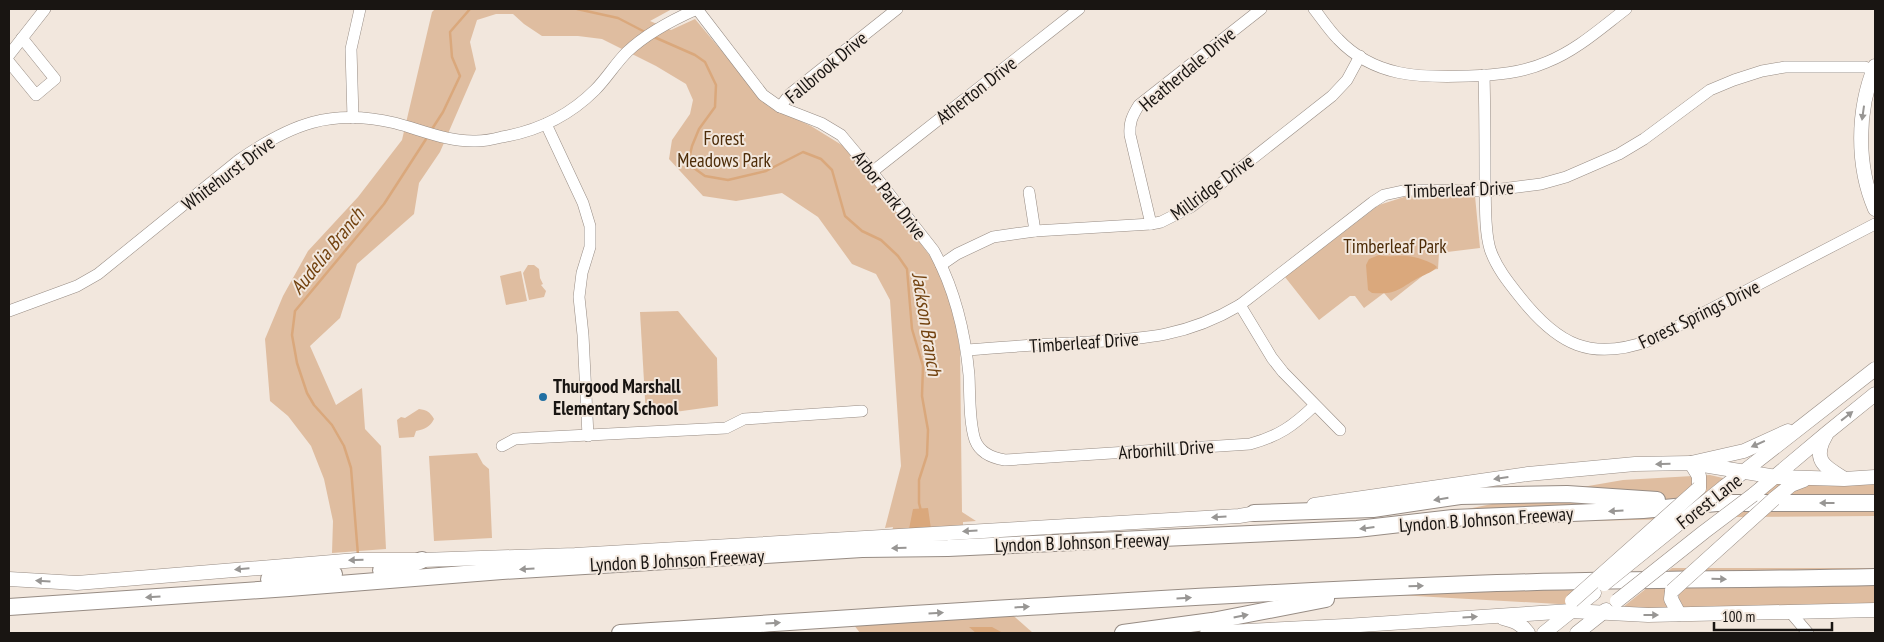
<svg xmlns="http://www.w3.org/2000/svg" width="1884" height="642" viewBox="0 0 1884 642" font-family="'PT Sans Narrow',sans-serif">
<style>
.green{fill:#dfbda0}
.water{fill:#daa87c}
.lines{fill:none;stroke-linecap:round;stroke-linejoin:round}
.stream{stroke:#daa87c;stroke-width:2.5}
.minor-casing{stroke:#978c84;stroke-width:12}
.major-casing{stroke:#978c84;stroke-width:15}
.highway-casing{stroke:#978c84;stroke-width:18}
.minor{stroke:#fff;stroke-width:11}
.major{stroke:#fff;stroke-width:14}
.highway{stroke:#fff;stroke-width:16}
.major-bridge-casing{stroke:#978c84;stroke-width:15;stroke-linecap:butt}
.major-bridge{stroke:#fff;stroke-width:14}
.oneway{fill:#989694}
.poi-dot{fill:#216fa2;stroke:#f2e7dd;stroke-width:2}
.labels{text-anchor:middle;stroke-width:4;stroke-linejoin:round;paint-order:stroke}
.street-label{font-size:19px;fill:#191512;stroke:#f2e7dd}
.park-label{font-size:19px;fill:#4d2c08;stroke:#f2e7dd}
.poi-label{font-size:19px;font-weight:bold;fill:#191512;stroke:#f2e7dd;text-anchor:start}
.water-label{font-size:20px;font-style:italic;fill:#72420f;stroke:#f2e7dd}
</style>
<rect width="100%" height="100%" fill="#f2e7dd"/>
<g class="green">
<path d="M435 9H672L650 21 671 30 695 19 768 106 811 126 845 147 877 185 933 260 952 303 960 350 962 512 976 521 963 522V551L887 556 893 527 885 528 901 466 890 300 876 274 852 264 818 217 782 193 736 201 703 196 669 159 672 140 690 114 693 100 686 84 656 66 602 39 578 36H542L524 24 513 14H496L477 20 470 42 476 69 440 152 419 183 414 214 357 264 340 318 310 346 336 405 362 388 365 429 381 446 386 549 332 553 333 521 324 479 311 446 288 416 270 401 265 339 283 296 308 251 358 197 402 140 432 12Z"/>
<path d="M1475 196 1480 248 1439 253 1438 269 1430 270 1391 301 1384 293 1364 308 1355 296H1350L1319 320 1285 277 1379 205 1404 197Z"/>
<path d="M528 265H534L539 269 540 278 543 284 541 285 546 291 544 297 529 300 523 273Z"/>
<path d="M521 271 527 301 506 305 500 276Z"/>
<path d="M678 311 717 358 718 406 646 416 640 312Z"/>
<path d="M419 409C427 410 430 412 434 419 430 427 425 429 416 431L414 437 399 438 397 420 401 417 405 418Z"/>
<path d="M477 453 483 464 489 469 492 538 434 541 429 456Z"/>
<path d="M1710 475 1727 479 1680 519 1389 525 1536 495 1623 480Z"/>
<path d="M1780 479H1875V516L1736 517Z"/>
<path d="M1672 568H1875V603L1618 611Z"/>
<path d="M1615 571 1576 605 1292 589Z"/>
<path d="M1008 611 1033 633H860L854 625Z"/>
</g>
<g class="water">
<path d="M1379 255C1389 258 1397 255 1407 256 1416 257 1431 261 1437 267 1433 272 1426 274 1420 277 1399 288 1398 295 1372 293L1368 290 1366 265 1369 259Z"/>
<path d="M928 508 932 536 907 539 913 509Z"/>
<path d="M969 627H992L1003 633H976Z"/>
</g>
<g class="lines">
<g class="stream">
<path d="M577 9 618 18 645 32"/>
<path d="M654 37 695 55 705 62 716 85 715 107 699 129 692 146 689 159 691 166 705 176 728 180 766 171 803 152 821 159 832 170 845 216 862 231 881 240 898 256 907 269 912 329 923 366 922 396 928 430 927 455 919 480V503L921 511"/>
<path d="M432 129 443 112 460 76 452 57 450 32 470 9"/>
<path d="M358 555 351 468 344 446 332 425 314 405 307 393 297 363 292 335 295 311 384 204 428 136"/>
</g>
<g class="minor-casing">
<g id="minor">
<path d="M697 9 763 95 780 107 821 123 841 135 872 172 934 251C955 290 965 331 969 375 970 395 969 422 975 440 980 453 992 458 1005 460L1250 444C1279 436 1293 426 1314 406"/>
<path d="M1314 9C1322 19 1329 30 1338 39 1374 77 1420 78 1469 76 1496 75 1522 73 1547 62 1577 50 1601 28 1626 9"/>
<path d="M9 55 45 9"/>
<path d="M9 62 36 95 55 79 22 38"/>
<path d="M1484 75C1485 110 1485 146 1485 181 1486 203 1484 228 1490 249 1496 267 1508 282 1520 297 1558 345 1591 362 1651 340L1875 224"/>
<path d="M780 107 790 94 897 9"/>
<path d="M353 118 351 49 360 9"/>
<path d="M546 124 583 203 590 226V247L582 273 579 297 583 335 588 436"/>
<path d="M872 172 1079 9"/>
<path d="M1029 192 1035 231"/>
<path d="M1151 224 1130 135C1129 123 1132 116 1139 105L1261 9"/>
<path d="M941 265 957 254 993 237 1035 231 1151 224 1161 222 1191 207 1332 96 1347 80 1360 56"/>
<path d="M1240 305 1272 358 1283 372 1340 430"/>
<path d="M9 311 77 286 98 274 239 160C291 124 331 108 395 123 422 130 448 142 476 141 485 141 494 139 502 137 537 131 570 115 595 90 607 78 615 64 627 52 647 33 672 20 697 9"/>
<path d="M967 350C1001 347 1036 345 1070 343 1135 339 1181 340 1240 305L1373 202 1384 195 1407 190 1486 191 1541 184 1566 177 1619 154 1644 139 1710 90 1734 80 1762 71 1785 67H1865L1875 71"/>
<path d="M502 446 515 439 530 438 726 428 744 419 862 411"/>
<path d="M1791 613 1808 633"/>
</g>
</g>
<g class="major-casing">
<g id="major">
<path d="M1875 66C1857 110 1856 165 1875 209"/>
<path d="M1826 435C1812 459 1823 466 1843 478"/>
<path d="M1724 487 1875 369"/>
<path d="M1699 488V476L1691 463 1744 451 1788 431"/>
<path d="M1753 495 1828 432 1875 394"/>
<path d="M1774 499 1791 485 1804 480"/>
<path d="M1314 505 1528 474 1635 464 1691 463 1776 477 1844 479 1875 477"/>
<path d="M9 579 77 583 357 560H422L575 555 1239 516 1263 512"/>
<path d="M1672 591 1671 599 1679 614"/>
<path d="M1503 618C1514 621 1521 623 1528 633"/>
<path d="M1207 633 1345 626 1571 611 1648 615 1875 610"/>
<path d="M1544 633 1594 593"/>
<path d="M1577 633 1606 610"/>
</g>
</g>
<g class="highway-casing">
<g id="highway">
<path d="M1254 513 1373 509 1460 496 1567 494 1657 500"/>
<path d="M381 570 399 569 422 560"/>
<path d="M269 579 334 574"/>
<path d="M9 607 289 588 502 571 862 549 948 548 1357 529 1453 518 1643 510 1717 503H1875"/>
<path d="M620 633C904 615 1187 595 1471 584 1606 579 1741 580 1875 577"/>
<path d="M1123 633 1212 621 1326 599"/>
</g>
</g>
<use href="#minor" class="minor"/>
<use href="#major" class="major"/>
<use href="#highway" class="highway"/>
<g class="major-bridge-casing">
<g id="major-bridge">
<path d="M1604 584 1724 487"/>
<path d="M1672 591 1774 499"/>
<path d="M1572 601 1699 488"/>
<path d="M1617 601 1704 532 1753 495"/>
</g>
</g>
<use href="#major-bridge" class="major-bridge"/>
</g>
<defs><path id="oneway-solid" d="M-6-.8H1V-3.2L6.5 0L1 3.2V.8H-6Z" transform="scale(1.25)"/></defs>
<g class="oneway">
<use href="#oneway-solid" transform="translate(1863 113) rotate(98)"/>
<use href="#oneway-solid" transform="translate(1847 416) rotate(-38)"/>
<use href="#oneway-solid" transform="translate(1758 444) rotate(156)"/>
<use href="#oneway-solid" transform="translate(1663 464) rotate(179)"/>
<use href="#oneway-solid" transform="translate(1501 478) rotate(172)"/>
<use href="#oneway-solid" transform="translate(1441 499) rotate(171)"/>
<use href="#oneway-solid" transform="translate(1827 503) rotate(-180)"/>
<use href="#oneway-solid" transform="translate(1616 511) rotate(177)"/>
<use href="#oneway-solid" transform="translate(1219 517) rotate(177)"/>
<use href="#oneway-solid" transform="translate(1367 528) rotate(173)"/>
<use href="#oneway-solid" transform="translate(970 531) rotate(177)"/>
<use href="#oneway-solid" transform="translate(899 548) rotate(179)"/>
<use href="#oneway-solid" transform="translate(356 560) rotate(178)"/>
<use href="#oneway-solid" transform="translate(242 569) rotate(175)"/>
<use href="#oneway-solid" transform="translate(527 569) rotate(177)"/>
<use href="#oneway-solid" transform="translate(1719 579) rotate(1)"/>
<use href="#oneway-solid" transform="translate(43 581) rotate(-176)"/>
<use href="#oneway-solid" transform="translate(1416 586) rotate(-2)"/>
<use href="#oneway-solid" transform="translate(153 597) rotate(176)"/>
<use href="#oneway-solid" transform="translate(1184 598) rotate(-3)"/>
<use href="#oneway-solid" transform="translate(1022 607) rotate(-3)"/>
<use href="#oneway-solid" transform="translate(936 613) rotate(-4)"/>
<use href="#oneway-solid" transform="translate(1651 615)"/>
<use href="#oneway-solid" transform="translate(1241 616) rotate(-11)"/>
<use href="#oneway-solid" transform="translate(1470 617) rotate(-4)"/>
<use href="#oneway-solid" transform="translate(773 623) rotate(-4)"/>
</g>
<circle class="poi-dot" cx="543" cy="397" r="5"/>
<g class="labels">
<g class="street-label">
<text transform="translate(826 67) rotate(-40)" y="7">Fallbrook Drive</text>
<text transform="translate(1187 69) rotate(-40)" y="7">Heatherdale Drive</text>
<text transform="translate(976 90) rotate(-38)" y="7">Atherton Drive</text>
<text transform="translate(228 173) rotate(-37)" y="7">Whitehurst Drive</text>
<text transform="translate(1212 187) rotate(-36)" y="7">Millridge Drive</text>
<text transform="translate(1459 189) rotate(-2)" y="7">Timberleaf Drive</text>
<text transform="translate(890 195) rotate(52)" y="7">Arbor Park Drive</text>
<text transform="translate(1699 314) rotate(-26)" y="7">Forest Springs Drive</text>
<text transform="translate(1084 342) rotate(-4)" y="7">Timberleaf Drive</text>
<text transform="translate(1166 449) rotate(-4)" y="7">Arborhill Drive</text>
<text transform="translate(1709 501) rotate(-38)" y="7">Forest Lane</text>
<text transform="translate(1486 519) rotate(-4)" y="7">Lyndon B Johnson Freeway</text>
<text transform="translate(1082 542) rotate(-2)" y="7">Lyndon B Johnson Freeway</text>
<text transform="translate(677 560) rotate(-3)" y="7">Lyndon B Johnson Freeway</text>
</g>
<g class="park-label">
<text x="724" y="145">Forest<tspan x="724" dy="22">Meadows Park</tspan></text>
<text x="1395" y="253">Timberleaf Park</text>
</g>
<g class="poi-label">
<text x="553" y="393">Thurgood Marshall<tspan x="553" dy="22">Elementary School</tspan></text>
</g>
<g class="water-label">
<text transform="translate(327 251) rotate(-51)" y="7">Audelia Branch</text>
<text transform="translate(927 324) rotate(81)" y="7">Jackson Branch</text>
</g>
</g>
<rect width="1884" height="642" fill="none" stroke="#191512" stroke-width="20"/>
<path d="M1714 622v8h118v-8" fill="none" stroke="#191512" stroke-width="2.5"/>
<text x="1722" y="622" font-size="15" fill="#191512" stroke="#f2e7dd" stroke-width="4" paint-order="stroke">100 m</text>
</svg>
